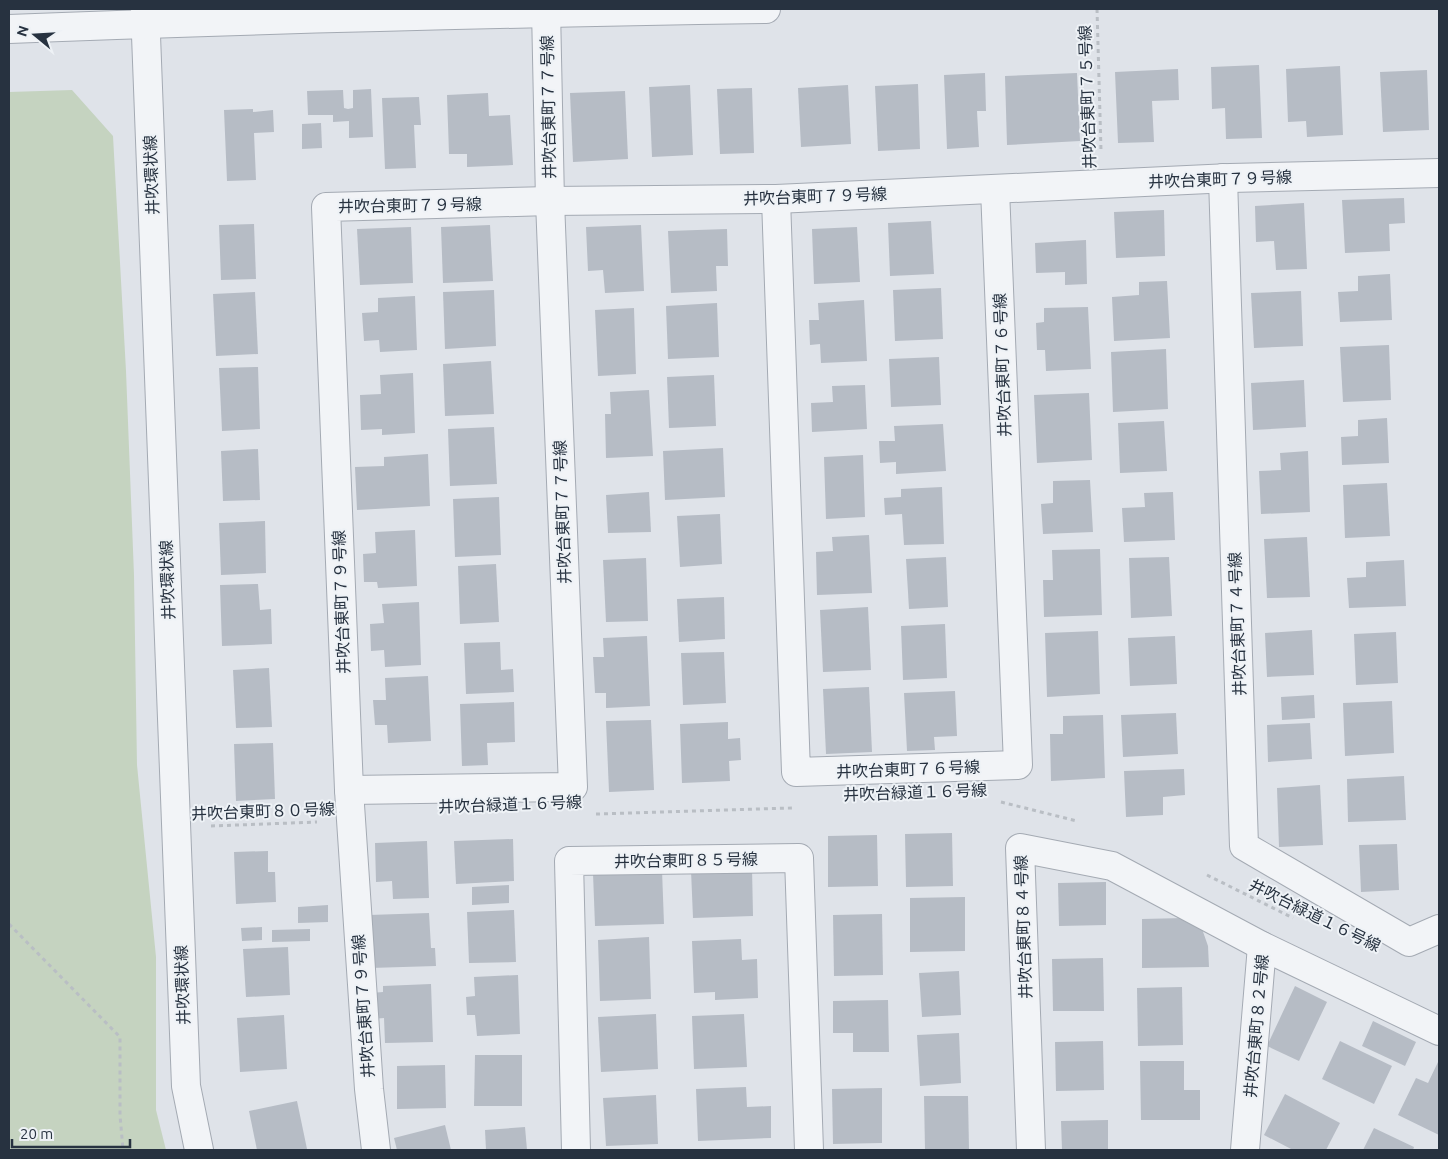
<svg xmlns="http://www.w3.org/2000/svg" width="1448" height="1159" viewBox="0 0 1448 1159" font-family="Ubuntu,'Noto Sans JP',sans-serif">
<style>
.green{fill:#c5d3c0}
.building{fill:#b6bcc5}
.lines{fill:none;stroke-linecap:round;stroke-linejoin:round}
.minor-casing{stroke:#a4aab3;stroke-width:30}
.path{stroke:#b9bec4;stroke-width:3;stroke-dasharray:4 4;stroke-linecap:butt}
.minor{stroke:#f2f4f7;stroke-width:28}
.labels{text-anchor:middle;stroke-width:4;stroke-linejoin:round;paint-order:stroke}
.street-label{font-size:16px;fill:#273240;stroke:#eef2f6}
</style>
<rect width="100%" height="100%" fill="#dfe3e9"/>
<path class="green" d="M72 90 113 136 126 371 134 575 137 765 156 957V1110L166 1150H9V92Z"/>
<g class="building">
<path d="M1259 65 1262 138 1226 139 1225 108 1212 109 1211 67Z"/>
<path d="M1340 66 1343 135 1307 137 1306 121 1288 122 1286 69Z"/>
<path d="M1178 69 1179 100 1152 101 1154 142 1118 143 1115 72Z"/>
<path d="M1427 70 1429 130 1383 132 1380 72Z"/>
<path d="M985 73 986 111H977L979 147 947 149 944 75Z"/>
<path d="M1077 73 1080 141 1007 145 1005 76Z"/>
<path d="M918 84 920 149 878 151 875 86Z"/>
<path d="M690 85 693 155 652 157 649 87Z"/>
<path d="M848 85 851 144 801 147 798 88Z"/>
<path d="M752 88 754 153 720 154 717 89Z"/>
<path d="M371 89 373 137 349 138V121L333 122V115H308L307 91 343 90 344 108 348 109 353 108V90Z"/>
<path d="M625 91 628 159 573 162 570 93Z"/>
<path d="M488 93 489 116 510 115 513 165 467 167V154H449L447 95Z"/>
<path d="M419 97 421 125H414L416 168 385 169 382 98Z"/>
<path d="M253 109V112L273 110 274 132 254 133 256 180 227 181 224 110Z"/>
<path d="M321 123 322 148 302 149V124Z"/>
<path d="M1404 198 1405 223 1389 224 1390 251 1345 253 1342 200Z"/>
<path d="M1304 203 1307 269 1276 270 1274 241 1256 242 1255 206Z"/>
<path d="M1164 210 1165 256 1116 258 1114 212Z"/>
<path d="M931 221 934 274 890 276 888 223Z"/>
<path d="M254 224 256 279 221 280 219 225Z"/>
<path d="M490 225 493 281 443 283 441 227Z"/>
<path d="M641 225 644 291 605 293 603 270 588 271 586 227Z"/>
<path d="M411 227 413 283 360 285 357 229Z"/>
<path d="M857 227 860 282 814 284 812 229Z"/>
<path d="M727 229 728 266H716L717 291 671 293 668 231Z"/>
<path d="M1086 240 1087 284 1065 285V272L1036 273 1035 243Z"/>
<path d="M1390 274 1392 320 1340 322 1338 292 1358 291V276Z"/>
<path d="M1167 281 1170 338 1114 341 1112 297 1139 295V282Z"/>
<path d="M941 288 943 339 895 341 893 290Z"/>
<path d="M494 290 496 346 445 349 443 292Z"/>
<path d="M1301 291 1303 346 1254 348 1251 293Z"/>
<path d="M255 292 258 354 216 356 213 294Z"/>
<path d="M415 296 417 350 380 352 379 340 364 341 362 313 378 312V298Z"/>
<path d="M864 300 867 361 821 363 820 344 810 345 809 320H819L818 303Z"/>
<path d="M717 303 719 357 668 359 666 306Z"/>
<path d="M1088 307 1091 369 1046 371 1045 350H1037L1036 323 1044 322V308Z"/>
<path d="M634 308 636 374 598 376 595 310Z"/>
<path d="M1389 345 1391 400 1343 402 1340 347Z"/>
<path d="M1166 349 1168 409 1113 412 1111 352Z"/>
<path d="M939 357 941 405 891 407 889 359Z"/>
<path d="M491 361 494 414 445 416 443 364Z"/>
<path d="M258 367 260 429 222 431 219 368Z"/>
<path d="M413 373 415 433 382 435V429L361 430 360 395 381 394 380 375Z"/>
<path d="M714 375 716 426 669 428 667 377Z"/>
<path d="M1304 380 1306 427 1253 430 1251 383Z"/>
<path d="M865 385 867 429 812 432 811 403 833 402 832 386Z"/>
<path d="M649 390 653 456 606 458 605 414H611L610 392Z"/>
<path d="M1089 393 1092 460 1037 463 1034 395Z"/>
<path d="M1387 418 1389 463 1342 465 1341 437 1358 436V420Z"/>
<path d="M1164 421 1167 471 1120 473 1118 423Z"/>
<path d="M943 424 946 471 896 474V462L880 463 879 441H895L894 426Z"/>
<path d="M494 427 497 484 450 486 448 429Z"/>
<path d="M723 448 725 497 665 500 663 451Z"/>
<path d="M258 449 260 500 223 501 221 451Z"/>
<path d="M1308 451 1310 512 1261 514 1259 471 1281 470 1280 453Z"/>
<path d="M428 454 430 506 357 510 355 467 384 466V457Z"/>
<path d="M863 455 865 517 826 519 824 457Z"/>
<path d="M1090 480 1093 532 1043 534 1041 504 1053 503V481Z"/>
<path d="M1387 483 1390 536 1345 538 1343 485Z"/>
<path d="M942 487 944 544 904 545 902 514 885 515 884 498 901 497V489Z"/>
<path d="M649 492 651 532 608 533 606 495Z"/>
<path d="M1173 492 1175 540 1124 542 1122 508 1145 507 1144 493Z"/>
<path d="M499 497 501 555 455 557 453 499Z"/>
<path d="M720 514 722 564 680 567 677 516Z"/>
<path d="M265 521 266 573 221 575 219 523Z"/>
<path d="M415 530 417 586 378 588 377 582H364L363 554 376 553 375 532Z"/>
<path d="M869 535 872 593 817 595 816 552 833 551 832 537Z"/>
<path d="M1307 537 1310 597 1267 598 1264 539Z"/>
<path d="M1100 549 1102 615 1044 617 1043 580H1053L1052 550Z"/>
<path d="M946 557 948 607 909 609 906 559Z"/>
<path d="M1169 557 1172 616 1131 618 1129 558Z"/>
<path d="M646 558 648 621 606 622 603 560Z"/>
<path d="M1404 560 1406 606 1349 608 1347 578 1366 577V562Z"/>
<path d="M496 564 499 622 460 624 458 566Z"/>
<path d="M258 584 260 610 271 609 272 644 222 646 220 585Z"/>
<path d="M724 597 725 639 679 642 677 599Z"/>
<path d="M419 602 421 665 385 667 384 650 371 651 370 624 384 623 382 604Z"/>
<path d="M868 607 871 670 823 672 820 610Z"/>
<path d="M945 624 947 678 903 680 901 626Z"/>
<path d="M1312 630 1314 675 1267 677 1265 633Z"/>
<path d="M1098 631 1100 694 1047 697 1045 633Z"/>
<path d="M1396 632 1398 683 1356 685 1354 634Z"/>
<path d="M647 636 650 706 606 708V693H595L593 657H604L603 638Z"/>
<path d="M1175 636 1177 684 1130 686 1128 638Z"/>
<path d="M500 642 501 670 513 669 514 692 466 694 464 643Z"/>
<path d="M724 652 726 703 683 705 681 653Z"/>
<path d="M269 668 272 727 236 728 233 670Z"/>
<path d="M428 676 431 741 388 743 387 725H375L373 700H386L385 678Z"/>
<path d="M869 687 872 752 826 754 823 689Z"/>
<path d="M955 691 957 736 934 737 935 750 907 751 904 693Z"/>
<path d="M1314 695 1315 718 1282 720 1281 697Z"/>
<path d="M1392 701 1394 753 1345 756 1343 703Z"/>
<path d="M514 702 515 742 487 743 488 765 462 766 460 704Z"/>
<path d="M1176 713 1178 754 1123 757 1121 715Z"/>
<path d="M1103 715 1105 778 1051 781 1050 734H1063V716Z"/>
<path d="M651 720 654 790 609 792 606 721Z"/>
<path d="M728 722V739L740 738 741 760 729 761 730 781 682 783 680 724Z"/>
<path d="M1310 723 1312 759 1268 762 1267 725Z"/>
<path d="M273 743 275 799 236 801 234 744Z"/>
<path d="M1184 769 1185 795 1163 797V815L1126 817 1124 771Z"/>
<path d="M1404 776 1406 820 1348 822 1347 779Z"/>
<path d="M1320 785 1323 845 1279 847 1277 788Z"/>
<path d="M952 833 953 886 906 887 905 834Z"/>
<path d="M877 835 878 886 828 887V836Z"/>
<path d="M513 839 514 881 456 884 454 841Z"/>
<path d="M427 841 429 898 393 899 392 881 376 882 375 843Z"/>
<path d="M1397 844 1399 890 1361 892 1359 845Z"/>
<path d="M268 851V872H275L276 902 236 904 234 852Z"/>
<path d="M752 868 753 916 693 918 691 870Z"/>
<path d="M662 870 664 924 595 926 593 873Z"/>
<path d="M1106 882V925L1059 926 1058 883Z"/>
<path d="M509 885V903L472 905V887Z"/>
<path d="M965 897V951L910 952V898Z"/>
<path d="M328 905V922L298 923V907Z"/>
<path d="M514 910 516 962 469 963 467 912Z"/>
<path d="M429 913 431 948H435L436 966 370 968 369 915Z"/>
<path d="M882 914 883 975 834 976 833 915Z"/>
<path d="M1184 918 1201 926 1208 946 1209 967 1142 968V919Z"/>
<path d="M262 927V940L242 941 241 928Z"/>
<path d="M310 929V941L272 942V930Z"/>
<path d="M649 937 651 999 600 1001 598 940Z"/>
<path d="M741 939 742 960 757 959 758 998 715 1000V992L694 993 692 941Z"/>
<path d="M288 947 290 995 246 997 243 949Z"/>
<path d="M1103 958 1104 1011H1053L1052 959Z"/>
<path d="M959 971 961 1015 922 1017 919 973Z"/>
<path d="M518 975 520 1034 477 1036 475 1015H467L466 997 475 996 474 977Z"/>
<path d="M431 984 433 1042 385 1043 384 1018 372 1019 371 993 383 992V986Z"/>
<path d="M1295 986 1327 1002 1299 1061 1267 1046Z"/>
<path d="M1182 987 1183 1045 1138 1046 1137 988Z"/>
<path d="M888 1000 889 1052H853V1033H833V1001Z"/>
<path d="M656 1014 658 1069 601 1072 598 1017Z"/>
<path d="M744 1014 747 1067 694 1069 692 1016Z"/>
<path d="M284 1015 287 1069 240 1072 237 1018Z"/>
<path d="M1373 1021 1416 1042 1405 1066 1362 1046Z"/>
<path d="M959 1033 961 1083 920 1086 917 1035Z"/>
<path d="M1103 1041 1104 1090 1056 1091 1055 1042Z"/>
<path d="M1340 1041 1392 1066 1374 1104 1322 1079Z"/>
<path d="M475 1055H522V1106H474Z"/>
<path d="M1140 1061H1184V1090H1200V1120H1141Z"/>
<path d="M1438 1062 1439 1063V1135L1398 1115 1416 1078 1428 1083Z"/>
<path d="M445 1065 446 1108 397 1109V1066Z"/>
<path d="M746 1087 747 1107 771 1106V1138L698 1141 696 1089Z"/>
<path d="M882 1088V1143L833 1144 832 1089Z"/>
<path d="M1285 1094 1340 1123 1326 1150H1293L1264 1135Z"/>
<path d="M656 1095 658 1144 606 1146 603 1098Z"/>
<path d="M924 1096H968L969 1150H925Z"/>
<path d="M297 1101 307 1149 257 1150 249 1111Z"/>
<path d="M1108 1120V1150H1062L1061 1121Z"/>
<path d="M445 1125 451 1150H397L394 1138Z"/>
<path d="M525 1127 527 1150H486L485 1130Z"/>
<path d="M1374 1128 1414 1147 1413 1150H1363Z"/>
</g>
<g class="lines">
<g class="minor-casing">
<g id="minor">
<path d="M145 9 186 1086 199 1150"/>
<path d="M9 29C261 19 514 13 766 9"/>
<path d="M1223 178 1244 846 1409 942 1439 929"/>
<path d="M776 199 796 772 1018 765 995 189"/>
<path d="M349 790 573 787 550 201 546 9"/>
<path d="M376 1150 369 1089 349 790 326 207 550 201 776 199 1230 178 1439 173"/>
<path d="M576 1150 569 861 799 858 809 1150"/>
<path d="M1031 1150 1020 848 1112 866 1262 946"/>
<path d="M1245 1150 1262 946 1439 1031"/>
</g>
</g>
<g class="path">
<path d="M1097 9 1101 151"/>
<path d="M1001 802 1077 821"/>
<path d="M596 814 792 808"/>
<path d="M211 826 317 822"/>
<path d="M1207 875 1293 918"/>
<path d="M9 924 120 1037V1115L123 1150"/>
</g>
<use href="#minor" class="minor"/>
</g>
<g class="labels">
<g class="street-label">
<text transform="translate(1087 97) rotate(-92)" y="6">井吹台東町７５号線</text>
<text transform="translate(548 107) rotate(-91)" y="6">井吹台東町７７号線</text>
<text transform="translate(151 175) rotate(-92)" y="6">井吹環状線</text>
<text transform="translate(1220 179) rotate(-2)" y="6">井吹台東町７９号線</text>
<text transform="translate(815 196) rotate(-2)" y="6">井吹台東町７９号線</text>
<text transform="translate(410 205) rotate(-1)" y="6">井吹台東町７９号線</text>
<text transform="translate(1002 365) rotate(-92)" y="6">井吹台東町７６号線</text>
<text transform="translate(562 512) rotate(-92)" y="6">井吹台東町７７号線</text>
<text transform="translate(167 580) rotate(-92)" y="6">井吹環状線</text>
<text transform="translate(341 602) rotate(-92)" y="6">井吹台東町７９号線</text>
<text transform="translate(1237 624) rotate(-92)" y="6">井吹台東町７４号線</text>
<text transform="translate(908 769) rotate(-2)" y="6">井吹台東町７６号線</text>
<text transform="translate(915 792) rotate(-2)" y="6">井吹台緑道１６号線</text>
<text transform="translate(510 804) rotate(-2)" y="6">井吹台緑道１６号線</text>
<text transform="translate(263 811) rotate(-2)" y="6">井吹台東町８０号線</text>
<text transform="translate(686 860) rotate(-1)" y="6">井吹台東町８５号線</text>
<text transform="translate(1315 915) rotate(26)" y="6">井吹台緑道１６号線</text>
<text transform="translate(1023 927) rotate(-92)" y="6">井吹台東町８４号線</text>
<text transform="translate(182 985) rotate(-92)" y="6">井吹環状線</text>
<text transform="translate(363 1006) rotate(-94)" y="6">井吹台東町７９号線</text>
<text transform="translate(1256 1026) rotate(-85)" y="6">井吹台東町８２号線</text>
</g>
</g>
<rect width="1448" height="1159" fill="none" stroke="#273240" stroke-width="20"/>
<g transform="translate(35 35) rotate(288)" stroke="#eef2f6" stroke-width="4" paint-order="stroke">
<path d="M0-4L9 19L0 12L-9 19Z" fill="#273240"/>
<text y="-8" font-size="14" font-weight="bold" text-anchor="middle" fill="#273240">N</text>
</g>
<path d="M12 1139v8h118v-8" fill="none" stroke="#273240" stroke-width="2.5"/>
<text x="20" y="1139" font-size="15" fill="#273240" stroke="#eef2f6" stroke-width="4" paint-order="stroke">20 m</text>
</svg>
